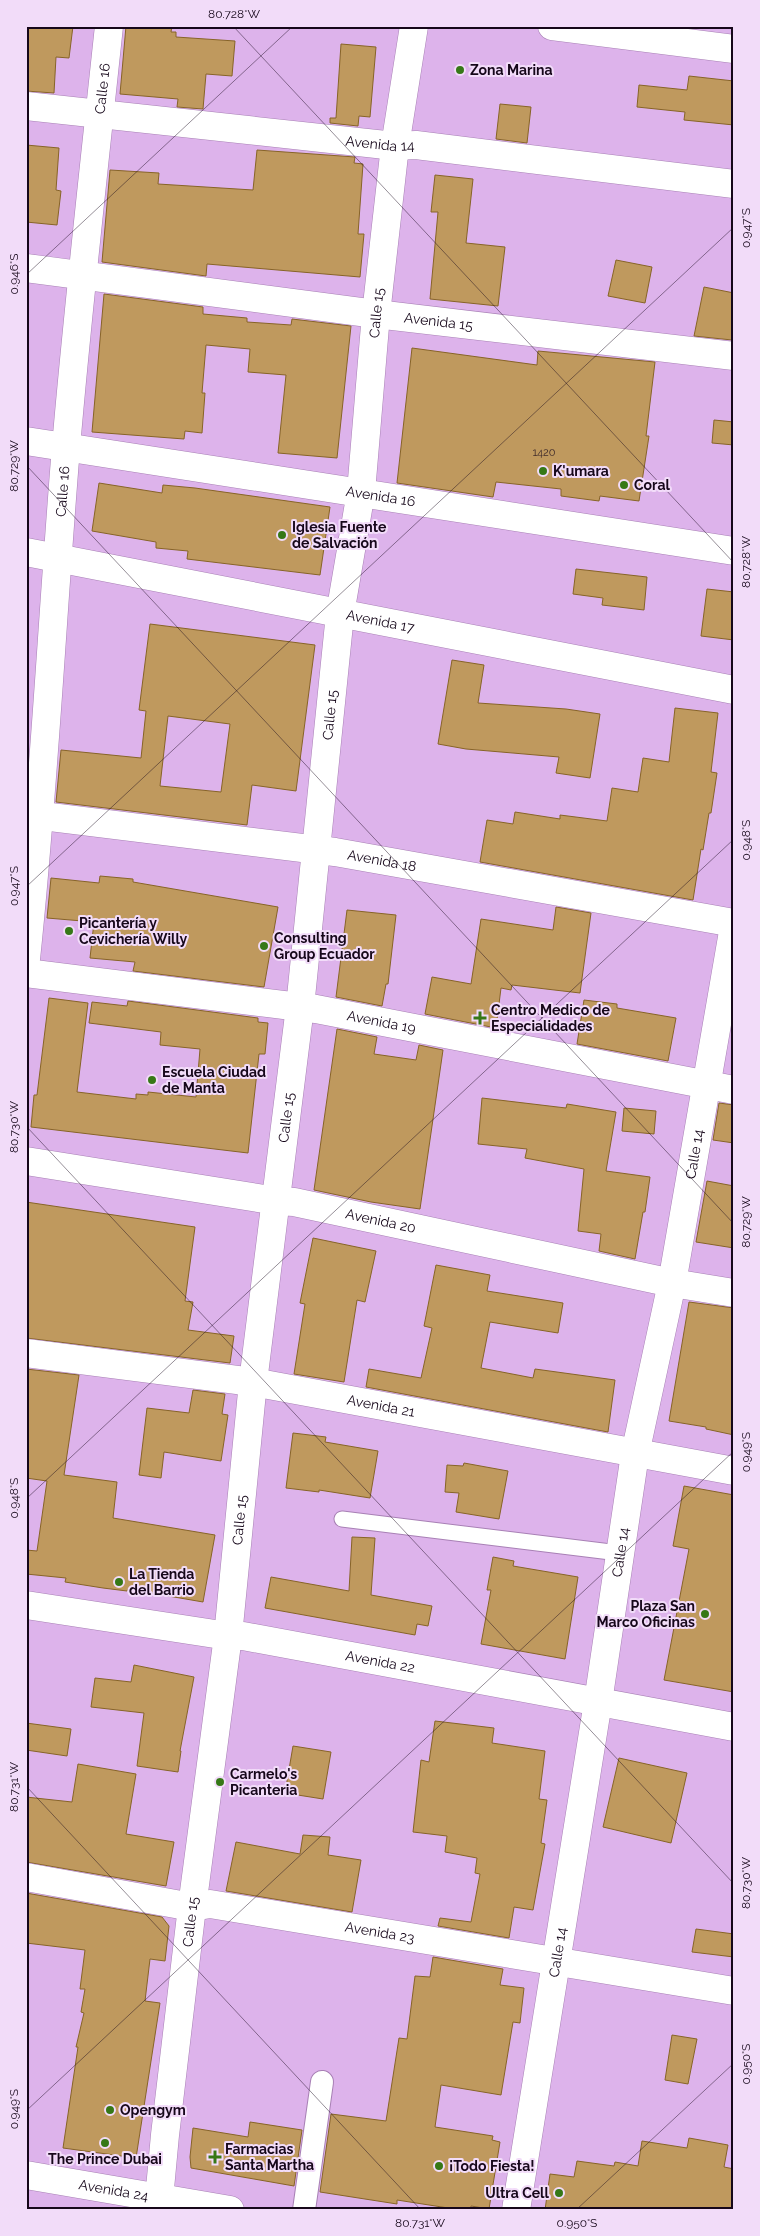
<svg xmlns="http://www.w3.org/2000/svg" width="760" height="2236" font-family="Raleway,sans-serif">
<rect width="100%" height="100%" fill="#ddb3eb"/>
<path fill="#bf995e" stroke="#876427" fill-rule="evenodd" d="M26,26H73L69,58L56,57L54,93L26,91Z
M126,26H172L171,32H176V37L235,41L232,76L206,74L203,109L177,107L178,99L120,94Z
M341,44L376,47L370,117L359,116L358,126L330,123V118H336Z
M689,76L734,81V125L684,120L685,112L637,107L639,85L687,90Z
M500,104L531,107L527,143L496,139Z
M26,145L59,148L56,190L61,191L57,225L26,222Z
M257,150L355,157L354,163L363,164L358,234H364L360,277L207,264L206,276L102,262L110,170L159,173L158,184L253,190Z
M435,175L473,179L466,243L505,247L498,306L430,299L438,212H431Z
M616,260L652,267L645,303L608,296Z
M704,287L734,293L732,340L694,336Z
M104,294L203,307V314L247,318V322L291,325L292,319L351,326L337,458L278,453L286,375L248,372L250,349L206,345L202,393H205L202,433L185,431L184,439L92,432Z
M412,348L537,365L538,351L655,362L646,436H649L639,501L600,496L599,501L561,496V489L496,482L493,497L397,483Z
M714,420L734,422V445L712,443Z
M99,483L162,493L163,485L195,488L330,507L320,575L187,559L188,551L156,548V542L92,531Z
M576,569L647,577L644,610L602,605L603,598L573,594Z
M707,589L734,592V640L701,636Z
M150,624L315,645L296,791L252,785L247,825L56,802L61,750L141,758L146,711L139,710ZM168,716L230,724L221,792L160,786Z
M452,660L484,665L478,703L566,709L600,714L590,778L556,773L559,757L466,749L438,744Z
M675,708L718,713L711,772L717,773L711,813H709L703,850L701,849L693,900L480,862L487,820L513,824L515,812L560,819V815L607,821L612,788L638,792L643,758L669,762Z
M100,876L133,879V882L278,907L264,987L133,971L135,962L90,958L94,922L47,918L51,878L99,883Z
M556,907L591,913L580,993L512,985L511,990L501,988L496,1028L425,1014L432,977L471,984L481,919L553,930Z
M347,910L396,915L388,984H386L382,1006L336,997Z
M49,998L88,1003L77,1092L136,1099V1094L148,1095V1092L196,1097L200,1049L160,1045L161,1032L89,1023L92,1002L127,1006L128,1001L258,1018V1022L268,1023L265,1054H259L248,1153L31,1127L34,1095H37Z
M584,1000L617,1004V1008L676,1018L668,1061L577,1044Z
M337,1029L377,1037L374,1054L416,1060L419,1045L443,1050L420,1209L371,1202L314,1190Z
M482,1098L566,1108L567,1104L616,1112L606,1171L650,1177L645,1212H643L635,1259L599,1251L601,1234L578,1231L584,1169L525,1158L527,1149L478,1144Z
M719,1103L734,1105V1143L713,1140Z
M624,1108L656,1111L654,1134L622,1131Z
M707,1181L734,1186V1248L696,1242Z
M26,1202L195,1227L185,1301L193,1302L188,1330L234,1336L230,1363L26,1338Z
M313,1238L376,1251L365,1302L357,1300L344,1382L294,1374L305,1304L300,1303Z
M436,1265L490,1275L487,1291L563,1303L558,1333L490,1322L481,1368L533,1378L535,1369L615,1380L608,1432L366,1387L369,1369L421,1378L432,1328L424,1326Z
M689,1302L734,1308V1435L706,1429V1427L669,1421Z
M26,1369L79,1375L64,1475L117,1482L113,1518L215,1535L203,1602L128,1589L127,1591L103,1588L65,1582L66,1578L26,1574V1550L37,1551L47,1481L26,1478Z
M193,1390L225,1394L222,1414L228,1415L221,1461L164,1452L161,1478L139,1475L147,1408L189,1413Z
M293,1433L326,1437L325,1442L378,1451L370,1498L319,1490V1492L286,1488Z
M464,1463L508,1471L499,1519L456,1512L459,1493L445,1492L447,1465L463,1466Z
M684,1486L734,1495V1692L664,1680L689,1549L673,1546Z
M352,1537L375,1538L371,1595L432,1606L428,1626L417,1624L415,1635L265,1608L271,1577L349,1591Z
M493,1557L514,1561L513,1566L578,1577L565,1659L481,1644L491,1590H487Z
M134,1665L194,1677L180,1751H181L178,1772L137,1766L144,1713L91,1707L95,1678L131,1682Z
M435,1721L494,1728L492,1743L545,1751L539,1799L547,1800L541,1843L545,1844L533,1910L514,1907L509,1938L438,1926L440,1918L471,1922L480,1874L475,1873L477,1858L445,1852L447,1836L413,1832L421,1760L429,1762Z
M26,1723L71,1729L67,1756L26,1750Z
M293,1746L331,1752L323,1799L285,1793Z
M619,1758L687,1773L671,1843L603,1827Z
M78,1764L136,1774L126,1834L174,1842L166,1886L26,1862V1797L72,1802Z
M303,1835L330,1837L328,1855L361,1860L352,1912L226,1891L236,1842L300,1854Z
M26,1893L162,1917L169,1926L165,1961L150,1959L145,2001L160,2003L136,2158L63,2148L78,2047H76L84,2013L81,2012L85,1989H80L85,1950L26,1943Z
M696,1929L734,1934V1957L692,1952Z
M433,1957L503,1969L500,1985L524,1988L520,2023L513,2022L501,2095L441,2085L435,2127L493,2136L492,2140L500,2142L489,2209L471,2206V2210H461L397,2200V2204L320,2192L331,2114L386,2121L399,2038L407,2039L415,1976L430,1977Z
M672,2035L697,2039L688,2084L665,2080Z
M250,2122L302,2130L294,2186L191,2168L190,2157L193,2128L248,2137Z
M689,2138L728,2145L724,2167L734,2169V2210H545L550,2174L574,2177L577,2161L614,2166L615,2162L638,2166L642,2141L687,2148Z"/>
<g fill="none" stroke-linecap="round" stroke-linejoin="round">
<g stroke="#a880b5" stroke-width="17">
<path id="service" d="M342,1519L619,1553"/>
</g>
<g stroke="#a880b5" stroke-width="24">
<path id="pedestrian" d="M304,2210L322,2082"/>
</g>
<g stroke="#a880b5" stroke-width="29">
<g id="minor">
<path id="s1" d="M26,106L395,146L416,145L734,184"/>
<path id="s2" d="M26,268L376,314L734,356"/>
<path id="s3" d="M26,441L734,551"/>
<path id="s4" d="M26,552L734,690"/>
<path id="s5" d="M26,814L335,852L734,923"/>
<path id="s6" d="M26,959C44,789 52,618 66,447C78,307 94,167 109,26"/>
<path id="s7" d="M26,973L316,1009L734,1090"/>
<path id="s8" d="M26,1161L277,1201L294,1202L672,1283L734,1293"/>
<path id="s9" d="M26,1353L253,1382L734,1471"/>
<path id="s10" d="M26,1605L228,1636H243L734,1727"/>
<path id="s11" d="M26,1877L192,1907L210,1904L734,1991"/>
</g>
</g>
<g stroke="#a880b5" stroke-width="29">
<g id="tertiary">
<path d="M552,26L734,49"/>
<path id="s12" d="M158,2210L165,2135L192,1907L228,1636L253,1382L300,1007L340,614L361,492L376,314L395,146L414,26"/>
<path id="s13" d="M516,2210L598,1702L635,1454L672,1283L734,926"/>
</g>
</g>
<g stroke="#a880b5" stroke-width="29">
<g id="secondary">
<path id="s14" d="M26,2175L230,2210"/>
</g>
</g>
<use href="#service" stroke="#fff" stroke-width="15"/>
<use href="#pedestrian" stroke="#fff" stroke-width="22"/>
<use href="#minor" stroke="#fff" stroke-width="28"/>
<use href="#tertiary" stroke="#fff" stroke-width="28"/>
<use href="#secondary" stroke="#fff" stroke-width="28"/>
</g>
<path fill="none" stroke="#16071a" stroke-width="1" stroke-opacity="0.45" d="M233,26L734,563M26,275L293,26M26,465L734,1224M26,887L734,227M26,1126L734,1884M26,1499L734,839M26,1786L421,2210M26,2111L734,1451M576,2210L734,2063"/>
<g fill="#367817" stroke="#f2dcf9" stroke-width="2">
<circle cx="460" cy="70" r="5"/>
<circle cx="543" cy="471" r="5"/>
<circle cx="624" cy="485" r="5"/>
<circle cx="282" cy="535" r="5"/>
<circle cx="69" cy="931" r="5"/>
<circle cx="264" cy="946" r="5"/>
<path d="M477.5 1010.5h5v5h5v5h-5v5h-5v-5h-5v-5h5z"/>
<circle cx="152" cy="1080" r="5"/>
<circle cx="119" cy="1582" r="5"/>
<circle cx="705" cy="1614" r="5"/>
<circle cx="220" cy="1782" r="5"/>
<circle cx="110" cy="2110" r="5"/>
<circle cx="105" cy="2143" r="5"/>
<path d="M212.5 2149.5h5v5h5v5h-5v5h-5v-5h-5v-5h5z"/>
<circle cx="439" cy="2166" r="5"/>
<circle cx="559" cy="2193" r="5"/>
</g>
<g text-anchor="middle" stroke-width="4" stroke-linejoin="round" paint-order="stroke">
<g font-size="11" fill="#402c2b">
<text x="544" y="456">1420</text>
</g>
<g font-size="14" font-weight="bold" fill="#16071a" stroke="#f2dcf9" text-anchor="start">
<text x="470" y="75">Zona Marina</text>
<text x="553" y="476">K'umara</text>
<text x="634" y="490">Coral</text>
<text x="292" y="532">Iglesia Fuente<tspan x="292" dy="16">de Salvación</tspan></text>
<text x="79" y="928">Picantería y<tspan x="79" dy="16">Cevichería Willy</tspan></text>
<text x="274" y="943">Consulting<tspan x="274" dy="16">Group Ecuador</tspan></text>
<text x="491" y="1015">Centro Medico de<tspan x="491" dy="16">Especialidades</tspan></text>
<text x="162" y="1077">Escuela Ciudad<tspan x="162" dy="16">de Manta</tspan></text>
<text x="129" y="1579">La Tienda<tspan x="129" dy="16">del Barrio</tspan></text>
<text x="695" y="1611" text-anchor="end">Plaza San<tspan x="695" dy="16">Marco Oficinas</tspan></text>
<text x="230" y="1779">Carmelo's<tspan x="230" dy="16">Picanteria</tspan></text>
<text x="120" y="2115">Opengym</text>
<text x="225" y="2154">Farmacias<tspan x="225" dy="16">Santa Martha</tspan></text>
<text x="105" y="2164" text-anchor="middle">The Prince Dubai</text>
<text x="449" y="2171">¡Todo Fiesta!</text>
<text x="549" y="2198" text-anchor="end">Ultra Cell</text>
</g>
<g font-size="14" fill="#16071a" stroke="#f2dcf9">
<text dy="5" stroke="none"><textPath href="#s6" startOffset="874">Calle 16</textPath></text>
<text dy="5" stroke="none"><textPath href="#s1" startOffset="356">Avenida 14</textPath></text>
<text dy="5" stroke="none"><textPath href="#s12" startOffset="1910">Calle 15</textPath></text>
<text dy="5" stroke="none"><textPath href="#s2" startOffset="416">Avenida 15</textPath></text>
<text dy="5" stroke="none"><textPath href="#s6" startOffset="469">Calle 16</textPath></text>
<text dy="5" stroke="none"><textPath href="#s3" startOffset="359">Avenida 16</textPath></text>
<text dy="5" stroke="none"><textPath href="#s4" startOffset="361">Avenida 17</textPath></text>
<text dy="5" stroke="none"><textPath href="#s12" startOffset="1505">Calle 15</textPath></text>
<text dy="5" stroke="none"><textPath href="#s5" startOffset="359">Avenida 18</textPath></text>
<text dy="5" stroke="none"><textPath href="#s7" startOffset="359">Avenida 19</textPath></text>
<text dy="5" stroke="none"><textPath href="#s12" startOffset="1100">Calle 15</textPath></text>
<text dy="5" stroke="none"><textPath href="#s13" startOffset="1071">Calle 14</textPath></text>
<text dy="5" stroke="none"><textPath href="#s8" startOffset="360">Avenida 20</textPath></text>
<text dy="5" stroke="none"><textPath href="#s9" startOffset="359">Avenida 21</textPath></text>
<text dy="5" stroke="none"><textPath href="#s12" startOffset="695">Calle 15</textPath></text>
<text dy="5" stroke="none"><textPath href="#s13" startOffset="666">Calle 14</textPath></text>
<text dy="5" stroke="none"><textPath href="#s10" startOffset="359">Avenida 22</textPath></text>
<text dy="5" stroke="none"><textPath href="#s12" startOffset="290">Calle 15</textPath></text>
<text dy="5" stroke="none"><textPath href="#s11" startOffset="359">Avenida 23</textPath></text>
<text dy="5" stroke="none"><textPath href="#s13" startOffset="261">Calle 14</textPath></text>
<text dy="5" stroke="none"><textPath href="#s14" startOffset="89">Avenida 24</textPath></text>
</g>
</g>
<rect width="760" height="2236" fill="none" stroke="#f2dcf9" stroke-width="55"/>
<rect x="28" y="28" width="704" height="2180" fill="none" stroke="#16071a" stroke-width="2"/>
<g font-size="12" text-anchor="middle" fill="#16071a">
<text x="234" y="18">80.728°W</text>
<text transform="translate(746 228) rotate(-90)" y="4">0.947°S</text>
<text transform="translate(14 274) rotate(-90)" y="4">0.946°S</text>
<text transform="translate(14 466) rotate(-90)" y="4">80.729°W</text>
<text transform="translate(746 562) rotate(-90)" y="4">80.728°W</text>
<text transform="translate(746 840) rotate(-90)" y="4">0.948°S</text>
<text transform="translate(14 886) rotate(-90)" y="4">0.947°S</text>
<text transform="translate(14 1127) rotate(-90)" y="4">80.730°W</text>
<text transform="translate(746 1222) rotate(-90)" y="4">80.729°W</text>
<text transform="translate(746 1452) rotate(-90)" y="4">0.949°S</text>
<text transform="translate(14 1498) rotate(-90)" y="4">0.948°S</text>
<text transform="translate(14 1787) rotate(-90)" y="4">80.731°W</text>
<text transform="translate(746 1883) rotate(-90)" y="4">80.730°W</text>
<text transform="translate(746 2064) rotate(-90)" y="4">0.950°S</text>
<text transform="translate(14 2109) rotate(-90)" y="4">0.949°S</text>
<text x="420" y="2227">80.731°W</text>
<text x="577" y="2227">0.950°S</text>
</g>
</svg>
